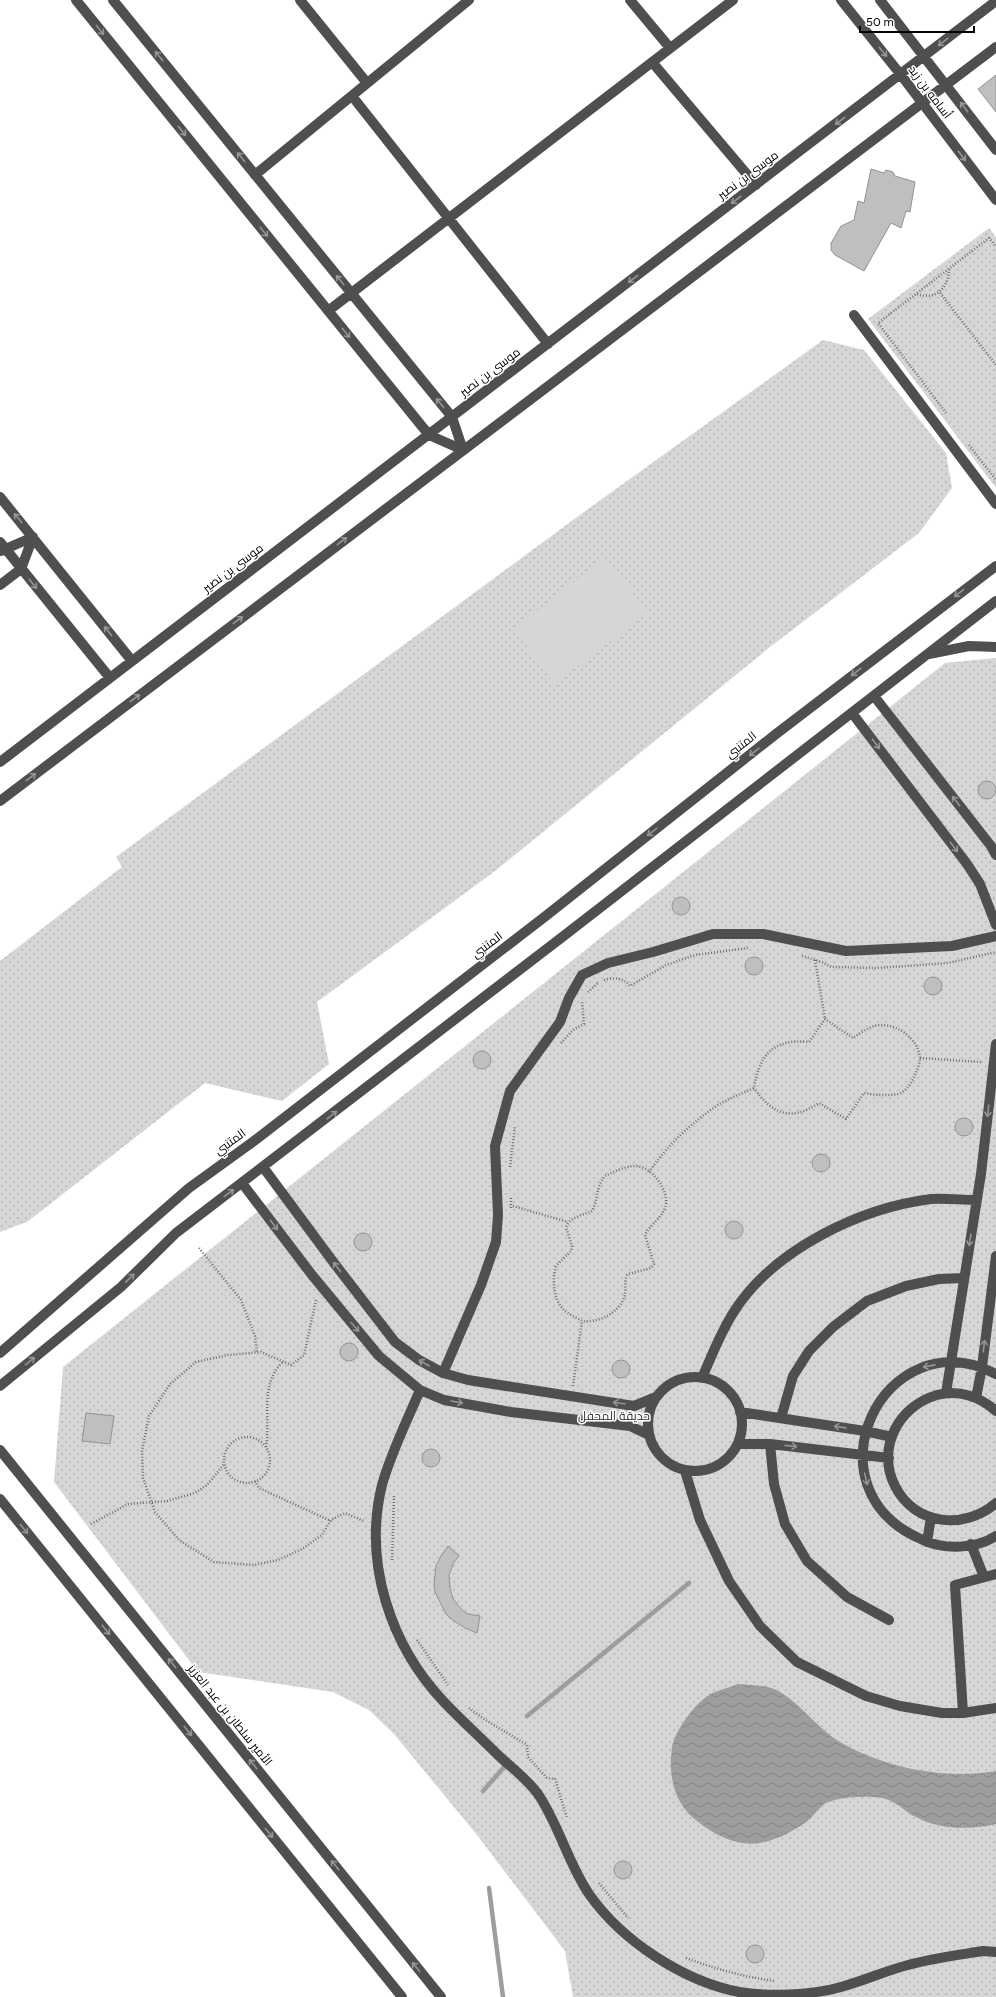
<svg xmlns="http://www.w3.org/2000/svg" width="996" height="1997" font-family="Figtree,Cairo,sans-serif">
<defs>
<pattern id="park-dots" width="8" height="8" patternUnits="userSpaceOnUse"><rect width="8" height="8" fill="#d6d6d6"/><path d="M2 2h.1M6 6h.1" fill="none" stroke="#b6b6b6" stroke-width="1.8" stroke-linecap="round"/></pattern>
<pattern id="water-waves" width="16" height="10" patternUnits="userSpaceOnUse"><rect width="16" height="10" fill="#9d9d9d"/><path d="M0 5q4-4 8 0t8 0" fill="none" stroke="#858585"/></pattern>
</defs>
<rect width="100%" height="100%" fill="#fff"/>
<path fill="url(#park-dots)" d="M989,228L996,237V488L868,319Z
M823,340L864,350L946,453L952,488L919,533L770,647L495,871L317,1002L329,1064L282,1101L205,1083L27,1222L0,1232V961L122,867L116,857L577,517Z
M996,658V1997H573L565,1951L477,1835L394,1734L369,1710L333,1692L198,1672L54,1482L63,1367L945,663Z"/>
<path fill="#d6d6d6" d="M605,557L648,613L554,684L514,629Z"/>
<path fill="url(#water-waves)" d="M738,1684C748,1685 761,1685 771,1688C793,1694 818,1730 840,1742C885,1768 945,1780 996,1771V1824C971,1830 940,1830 916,1817C900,1809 895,1798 874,1797C858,1796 840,1797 826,1803C819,1807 813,1817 806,1822C765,1850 737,1852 697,1821C674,1804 668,1775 672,1748C674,1732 695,1703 709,1695C717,1690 729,1688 738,1684Z"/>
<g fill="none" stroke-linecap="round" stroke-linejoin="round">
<path stroke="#9d9d9d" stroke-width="4.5" d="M527,1716L689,1583
M483,1791L506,1765
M489,1888L503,1997"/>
</g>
<path fill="#bfbfbf" stroke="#939393" d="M996,75V112L978,89Z
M871,169L884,173L886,170L893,172L895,176L915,182L910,212L906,211L901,228L891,223L864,271L835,255L831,250V243L841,226L854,220L858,201L864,203Z
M978 790a9 9 0 1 1 18 0a9 9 0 1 1-18 0Z
M672 906a9 9 0 1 1 18 0a9 9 0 1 1-18 0Z
M745 966a9 9 0 1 1 18 0a9 9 0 1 1-18 0Z
M924 986a9 9 0 1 1 18 0a9 9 0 1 1-18 0Z
M473 1060a9 9 0 1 1 18 0a9 9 0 1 1-18 0Z
M955 1127a9 9 0 1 1 18 0a9 9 0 1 1-18 0Z
M812 1163a9 9 0 1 1 18 0a9 9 0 1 1-18 0Z
M725 1230a9 9 0 1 1 18 0a9 9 0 1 1-18 0Z
M354 1242a9 9 0 1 1 18 0a9 9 0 1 1-18 0Z
M340 1352a9 9 0 1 1 18 0a9 9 0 1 1-18 0Z
M612 1369a9 9 0 1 1 18 0a9 9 0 1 1-18 0Z
M86,1413L114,1416L110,1444L82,1441Z
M422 1458a9 9 0 1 1 18 0a9 9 0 1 1-18 0Z
M448,1546L459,1556L454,1562L449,1575L450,1588L453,1599L462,1610L468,1614L480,1616L477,1633L465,1628L451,1619L446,1614L435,1592L434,1584L436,1566L441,1556Z
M614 1870a9 9 0 1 1 18 0a9 9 0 1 1-18 0Z
M746 1954a9 9 0 1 1 18 0a9 9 0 1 1-18 0Z"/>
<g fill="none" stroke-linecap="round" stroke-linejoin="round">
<path stroke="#717171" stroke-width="2.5" stroke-dasharray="1 2" stroke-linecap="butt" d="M940,293L996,365
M917,294C936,301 949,287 949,269
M946,413L878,323L989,238L996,247
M969,445L996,480
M802,956L822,962L831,967L877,968L948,963L996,952
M815,960L825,1019
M604,980C614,977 624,978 630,986L666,965L695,955L748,948
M588,992L598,983
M561,1043L573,1030L584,1024L582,1001
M920,1058L981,1062
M510,1167L515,1126
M649,1172C666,1147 690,1124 715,1107C727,1099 741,1094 754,1088C759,1055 774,1038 809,1042L825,1019L853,1038C859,1034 867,1028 874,1026C894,1021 917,1037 920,1057C920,1063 917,1071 914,1077C911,1084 905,1092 898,1094C887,1096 875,1095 864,1093L846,1119L819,1103C791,1122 772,1114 754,1088
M511,1198V1210
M513,1206L568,1222
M199,1248L241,1300L255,1336L257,1353
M316,1300L304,1355L291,1365L261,1352L228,1355L196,1362L170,1384L149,1416L142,1451L143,1478L155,1512L179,1540L214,1562L254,1565L278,1560L302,1549L322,1535L331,1520L345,1513L364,1521
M573,1386L582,1321C576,1317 567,1314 563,1309C553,1298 552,1279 556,1266C577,1244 574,1255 566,1227C570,1217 583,1215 592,1211C599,1198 595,1188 605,1176C614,1172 625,1166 635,1166C651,1166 668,1189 666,1204C664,1217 650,1224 645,1235L654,1264L651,1268L628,1274C624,1279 626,1288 625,1295C620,1313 599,1323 582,1321
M224 1460a23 23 0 1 1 46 0a23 23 0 1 1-46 0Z
M266,1447C270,1426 263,1395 273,1376C275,1370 280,1365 284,1361
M255,1481L259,1488L331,1521
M91,1524L128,1504L167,1501L195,1493L207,1485L225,1463
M392,1560L394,1495
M417,1640L448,1685
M469,1708L484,1719L527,1745L528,1757L547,1778L555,1779L567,1818
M599,1883L628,1918
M686,1958C716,1969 744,1977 775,1981"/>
<path stroke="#4f4f4f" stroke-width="10" d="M76,0L429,435L463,450
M113,0L452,417L463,450
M300,0L367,83
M630,0L670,48
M841,0L901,75L996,200
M880,0L996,150
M652,62L756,185
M352,96L548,344
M255,175L469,0
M328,311L733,0
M854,315L996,504
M0,497L132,661
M0,542L110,678
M1,551L33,537
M0,585L21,569L33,537
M929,654L969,646L996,647
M874,696L991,846L996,855
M852,713L967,864L980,884L996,925
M0,762L996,1
M0,801L996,47
M263,1167L334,1263L395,1342L419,1360L443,1373L468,1380L634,1406L656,1397
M242,1183L312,1275L379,1356L420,1390L444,1400L511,1412L630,1426L649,1435
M0,1353L189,1188L254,1141L547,915L776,734L996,566
M443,1373L481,1285L496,1242L498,1215L495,1146L510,1091L560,1022L569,998L582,975L608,963L653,952L713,934H763L846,951L952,946L996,936
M996,1374C884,1316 801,1489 923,1540C945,1550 976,1549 996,1536
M648 1424a47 47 0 1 1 94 0a47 47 0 1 1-94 0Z
M702,1378C712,1355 721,1331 735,1310C775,1249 860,1208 931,1199C945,1198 962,1200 976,1200
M0,1386L121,1287L176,1233L561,938L996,601
M420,1390C407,1421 391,1453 382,1485C363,1562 390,1645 444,1702C461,1720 480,1737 498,1755C512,1768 527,1779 538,1794C559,1825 568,1863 589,1894C622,1941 683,1981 739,1992C767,1997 814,1995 841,1987C863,1981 885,1971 908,1965C933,1958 958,1955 983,1951L996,1952
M946,1393L981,1174L996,1044
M976,1398L982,1367L996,1256
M996,1411C980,1397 959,1389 937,1395C898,1406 876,1449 895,1486C915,1526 965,1530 996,1503
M740,1412L865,1431L892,1437
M781,1418L793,1376L809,1351L833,1327L867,1301L906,1286L939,1279L964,1278
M738,1444H770L889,1458
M770,1444L774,1484L785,1524L807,1561L847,1597L889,1620
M0,1450L441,1997
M685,1471L700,1520L729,1581L760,1626L797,1662L866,1696L900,1706L942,1713H963L996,1708
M0,1499L402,1997
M927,1542L931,1517
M971,1544L984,1577
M963,1713L955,1585L996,1574"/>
</g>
<defs><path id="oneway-shaft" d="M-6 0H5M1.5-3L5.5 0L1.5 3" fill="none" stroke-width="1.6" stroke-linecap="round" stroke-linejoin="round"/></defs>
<g stroke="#959595">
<use href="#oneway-shaft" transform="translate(100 30) rotate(51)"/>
<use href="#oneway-shaft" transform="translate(943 42) rotate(142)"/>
<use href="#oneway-shaft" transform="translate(883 52) rotate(51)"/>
<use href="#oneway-shaft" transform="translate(159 56) rotate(-129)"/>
<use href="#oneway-shaft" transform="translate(964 107) rotate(-127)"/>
<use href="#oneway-shaft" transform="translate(840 121) rotate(143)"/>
<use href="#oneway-shaft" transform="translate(182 131) rotate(51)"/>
<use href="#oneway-shaft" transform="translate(962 156) rotate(53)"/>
<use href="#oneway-shaft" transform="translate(241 157) rotate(-129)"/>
<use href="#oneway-shaft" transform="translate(736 200) rotate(143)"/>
<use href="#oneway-shaft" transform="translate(264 232) rotate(51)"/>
<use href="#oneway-shaft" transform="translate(633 279) rotate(143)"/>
<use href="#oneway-shaft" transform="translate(340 280) rotate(-129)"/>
<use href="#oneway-shaft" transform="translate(346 333) rotate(51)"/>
<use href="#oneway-shaft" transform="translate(440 403) rotate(-129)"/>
<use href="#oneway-shaft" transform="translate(18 518) rotate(-130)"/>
<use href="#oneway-shaft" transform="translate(342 541) rotate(-37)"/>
<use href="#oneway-shaft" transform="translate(33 584) rotate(51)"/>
<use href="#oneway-shaft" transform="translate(959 593) rotate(142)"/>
<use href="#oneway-shaft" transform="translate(238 620) rotate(-37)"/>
<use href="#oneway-shaft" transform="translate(108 631) rotate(-128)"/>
<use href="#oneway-shaft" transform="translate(856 672) rotate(142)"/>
<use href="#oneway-shaft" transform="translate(135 698) rotate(-37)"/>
<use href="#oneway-shaft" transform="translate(876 744) rotate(53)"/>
<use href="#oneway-shaft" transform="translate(754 752) rotate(142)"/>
<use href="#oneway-shaft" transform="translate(31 777) rotate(-37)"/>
<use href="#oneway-shaft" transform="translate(956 801) rotate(-128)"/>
<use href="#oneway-shaft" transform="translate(652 832) rotate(142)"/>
<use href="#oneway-shaft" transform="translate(954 847) rotate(53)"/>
<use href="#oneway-shaft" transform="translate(988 1111) rotate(97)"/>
<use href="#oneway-shaft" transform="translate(332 1115) rotate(-38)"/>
<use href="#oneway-shaft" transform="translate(229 1193) rotate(-37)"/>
<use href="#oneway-shaft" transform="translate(274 1225) rotate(53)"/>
<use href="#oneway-shaft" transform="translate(970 1240) rotate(99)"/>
<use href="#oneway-shaft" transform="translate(337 1267) rotate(-127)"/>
<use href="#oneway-shaft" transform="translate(130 1278) rotate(-44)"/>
<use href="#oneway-shaft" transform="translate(355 1327) rotate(50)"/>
<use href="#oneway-shaft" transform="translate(984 1346) rotate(-83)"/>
<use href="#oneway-shaft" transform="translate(30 1361) rotate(-39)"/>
<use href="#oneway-shaft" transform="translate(424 1363) rotate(-150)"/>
<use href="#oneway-shaft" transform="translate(929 1366) rotate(169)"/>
<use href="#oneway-shaft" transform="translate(457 1402) rotate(10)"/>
<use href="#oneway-shaft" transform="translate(619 1403) rotate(-171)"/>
<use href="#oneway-shaft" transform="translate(840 1427) rotate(-172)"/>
<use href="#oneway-shaft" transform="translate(791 1446) rotate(6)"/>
<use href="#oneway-shaft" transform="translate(866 1479) rotate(77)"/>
<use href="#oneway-shaft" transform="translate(24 1529) rotate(51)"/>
<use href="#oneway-shaft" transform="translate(106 1630) rotate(51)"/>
<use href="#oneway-shaft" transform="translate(172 1663) rotate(-129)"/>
<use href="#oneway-shaft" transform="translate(188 1731) rotate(51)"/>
<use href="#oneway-shaft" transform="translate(253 1764) rotate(-129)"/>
<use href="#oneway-shaft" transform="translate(269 1833) rotate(51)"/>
<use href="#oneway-shaft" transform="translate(335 1865) rotate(-129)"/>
<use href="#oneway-shaft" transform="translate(416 1967) rotate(-129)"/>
</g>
<g text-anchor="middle" stroke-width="3" stroke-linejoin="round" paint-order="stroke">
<g font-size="12" fill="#000" stroke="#fff">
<text transform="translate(930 92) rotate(53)" y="4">أسامه بن زيد</text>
<text transform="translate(748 175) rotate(-37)" y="4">موسى بن نصير</text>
<text transform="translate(490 372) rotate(-37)" y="4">موسى بن نصير</text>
<text transform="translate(233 568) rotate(-37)" y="4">موسى بن نصير</text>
<text transform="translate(741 745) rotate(-38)" y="4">المتنبي</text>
<text transform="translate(487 945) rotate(-37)" y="4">المتنبي</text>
<text transform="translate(230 1142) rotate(-36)" y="4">المتنبي</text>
<text transform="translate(230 1715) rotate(51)" y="4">الأمير سلطان بن عبد العزيز</text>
</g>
<g font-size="12" fill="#2d2d2d" stroke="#fff">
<text x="614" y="1420">حديقة المحفل</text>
</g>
</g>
<path d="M860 26v6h114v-6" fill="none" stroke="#000000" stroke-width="2"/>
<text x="866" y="26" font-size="12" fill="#000000" stroke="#ffffff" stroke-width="3" paint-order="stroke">50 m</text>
</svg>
